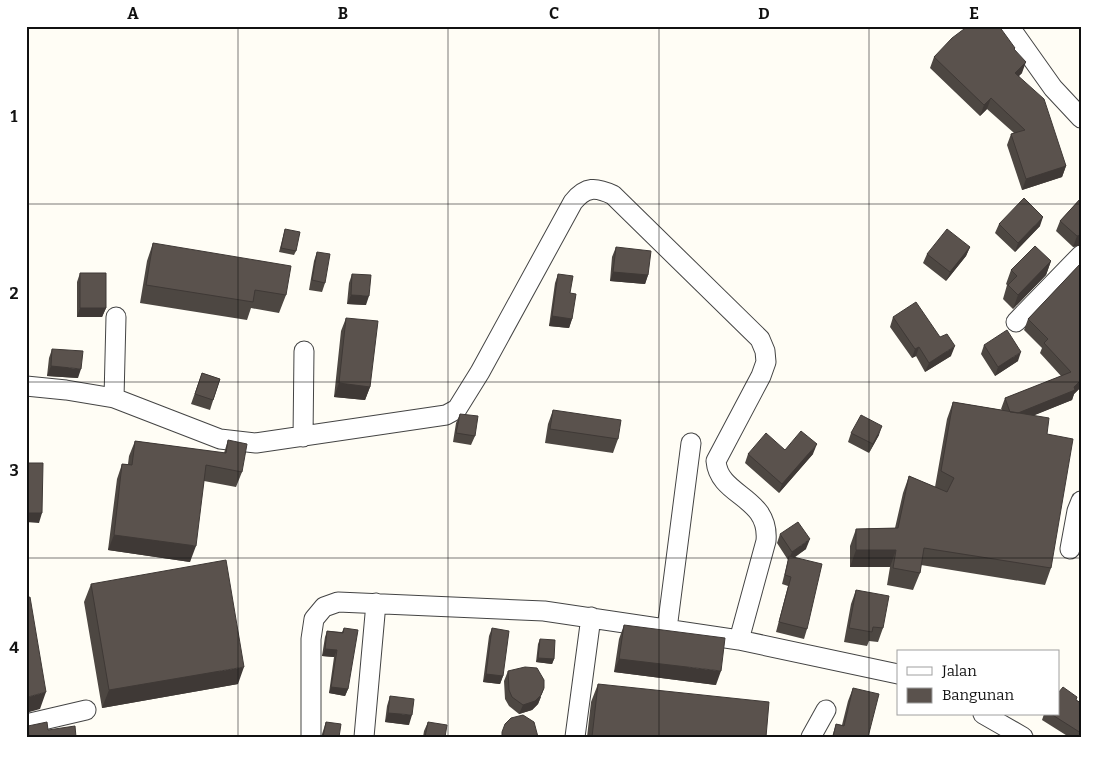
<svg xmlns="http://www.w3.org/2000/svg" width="1107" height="763" font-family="Bitter,serif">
<rect width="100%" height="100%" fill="#fffdf5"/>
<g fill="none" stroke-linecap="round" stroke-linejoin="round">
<g stroke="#444" stroke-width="21">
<path id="minor" d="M1009,26L1053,88L1081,118
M1016,322L1081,255
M26,386L66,390L114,398L220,439L256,443L446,415L457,409L480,372L573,202C586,186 596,187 613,195L760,339L765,351L766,362L761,376L716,461C719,497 770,496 766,541L739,640
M114,398L116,317
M303,437L304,351
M1070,549L1077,511L1081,501
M667,629L691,443
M983,714L1023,737
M26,724L86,710
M311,737V639L314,619L324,607L338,602L544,611L739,640L898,674
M364,737L376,603
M575,737L591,617
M811,737L826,710"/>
</g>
<use href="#minor" stroke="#fff" stroke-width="19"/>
</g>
<path fill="#4d4742" d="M1015,48L1014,50L1022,73L1019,76L1066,166L1062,177L1022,190L1007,145L1011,134L1014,133L987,109L980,116L930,68L934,57Z
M1081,198V245L1073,247L1056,231L1060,221Z
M999,224L1040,226L1015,252L995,233Z
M285,229L296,251L294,255L279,252Z
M153,243L286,295L279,313L251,308L247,320L140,303L147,261Z
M616,247L648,275L645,284L610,281L612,257Z
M970,247L966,256L946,281L923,263L927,254Z
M317,252L325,283L322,292L309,290L314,261Z
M1051,261L1046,275L1013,309L1003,299L1007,285L1006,284L1011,270Z
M1081,263V387L1074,394L1072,400L1034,415L1047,434L1051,568L1045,585L921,565L920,573L913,590L887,585L890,567H850V546L856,529L895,528L903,493L909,476L935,487L947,419L953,402L1002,410L1001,409L1005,398L1061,376L1040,353L1042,348L1024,330L1028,319Z
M80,273L106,308L102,317H77V282Z
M352,274L366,305L347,304L349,283Z
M558,274L572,319L569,328L549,326L555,283Z
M893,317L951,356L925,372L916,356L912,358L890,327Z
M346,318L370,387L365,400L334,397L341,331Z
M984,345L1018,361L995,376L981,354Z
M52,349L78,378L47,376L49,358Z
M202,373L220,379L210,410L191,404Z
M553,410L618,439L613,453L545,443L548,424Z
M460,414L475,436L471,445L453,442L456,423Z
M851,433L879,435L869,453L848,442Z
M228,440L242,472L236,487L204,481L190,562L108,550L117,479L122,464H128L129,456L135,441L224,453Z
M785,450L813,454L779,493L745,463L748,454Z
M780,534L806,549L794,558L807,629L804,639L776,632L788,586L782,584L788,560L777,543Z
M91,584L238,684L102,708L84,602Z
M856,590L883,628L878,642L869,641L867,646L844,642L851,604Z
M624,625L716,685L614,672L619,639Z
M344,628L348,689L345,696L329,693L334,657L322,656L325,637L327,631L342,632Z
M492,628L503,676L500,684L483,682L489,636Z
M540,639L554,659L552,664L536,662L538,644Z
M508,671L541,697L538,704L532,710L519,714L509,706L505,699L504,681Z
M598,684L766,737H587L591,702Z
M853,688L868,737H832L836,724L842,725L848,701Z
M390,696L409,725L385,722L387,706Z
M1076,700L1081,703V737H1069L1042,720L1044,714H1058Z
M326,722L339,737H321Z
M428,722L445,737H423L424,731Z
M28,726L48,730L76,737H26V730Z"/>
<path fill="#3f3936" d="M1026,62L1022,73L1011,83L1015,73Z
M991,98L987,109L980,116L984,105Z
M1066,166L1062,177L1022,190L1026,179Z
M1043,217L1040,226L1015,252L1018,243Z
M1081,235V245L1073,247L1077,236Z
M970,247L966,256L946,281L950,272Z
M1051,261L1046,275L1013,309L1018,295Z
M613,272L648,275L645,284L610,281Z
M351,295L369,296L366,305L347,304Z
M80,308H106L102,317H77Z
M552,316L572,319L569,328L549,326Z
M955,346L951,356L925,372L929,363Z
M919,347L916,356L912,358L915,349Z
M1021,352L1018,361L995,376L998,367Z
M51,366L81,369L78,378L47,376Z
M1081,380V387L1074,394L1072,400L1008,426L1012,415L1074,387Z
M339,383L370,387L365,400L334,397Z
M882,426L879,435L869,453L873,444Z
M817,444L813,454L779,493L782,484Z
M26,513H42L39,523L26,522Z
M114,535L196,546L190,562L108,550Z
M810,539L806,549L788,561L792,552Z
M856,550H896L890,567H850Z
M325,649L337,650L334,657L322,656Z
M538,658L554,659L552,664L536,662Z
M619,659L721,671L716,685L614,672Z
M244,667L238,684L102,708L109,690Z
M486,674L503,676L500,684L483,682Z
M331,687L348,689L345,696L329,693Z
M544,688L538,704L532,710L519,714L523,705Z
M46,692L40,709L26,713V702L28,697Z
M388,713L412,715L409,725L385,722Z"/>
<path fill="#5a524d" stroke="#3f3936" d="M968,26H999L1015,48L1014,49L1026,62L1015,73L1044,99L1066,166L1026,179L1011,134L1025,130L991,98L984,105L934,57L952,38Z
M1024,198L1043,217L1018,243L999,224Z
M1081,198V235L1077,236L1060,221Z
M285,229L300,232L296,251L281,248Z
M947,229L970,247L950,272L927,254Z
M153,243L291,266L286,295L255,290L253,302L146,285Z
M1035,246L1051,261L1018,295L1008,285L1017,276L1011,270Z
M616,247L651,251L648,275L613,272Z
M317,252L330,254L325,283L312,280Z
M1081,263V354L1080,355L1081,357V380L1074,387L1075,390L1018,413L1010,412L1005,398L1071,372L1044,343L1048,339L1028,319Z
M80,273H106V308H80Z
M352,274L371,275L369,296L351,295Z
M558,274L573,276L570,293L576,294L572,319L552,316Z
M916,302L940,337L947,334L955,346L929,363L919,347L915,349L893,317Z
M346,318L378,321L370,387L339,383Z
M1007,330L1021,352L998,367L984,345Z
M52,349L83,351L81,369L51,366Z
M202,373L220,379L213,400L195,394Z
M953,402L1049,418L1047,434L1073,439L1051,568L924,548L920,573L893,568L896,550H856V529L898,528L909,476L947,492L954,478L941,471Z
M553,410L621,420L618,439L550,429Z
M460,414L478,416L475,436L456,433Z
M861,415L882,426L873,444L851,433Z
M801,431L817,444L782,484L748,454L766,433L785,450Z
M228,440L247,444L242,472L206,465L196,546L114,535L122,464L132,465L135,441L226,453Z
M26,463H43L42,513H26Z
M798,522L810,539L792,552L780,534Z
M789,556L822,564L807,629L779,622L791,577L785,575Z
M226,560L244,667L109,690L91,584Z
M856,590L889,596L883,628L873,627L872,632L849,628Z
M30,597L46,692L28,697L27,692L26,693V598Z
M624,625L725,638L721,671L619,659Z
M344,628L358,630L348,689L331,687L337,650L325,649L327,631L343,633Z
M492,628L509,631L503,676L486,674Z
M540,639L555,640L554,659L538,658Z
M525,667L537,668L544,680V688L541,695L535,701L523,705L512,697L509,690L508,671Z
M598,684L769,702L766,737H592Z
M1063,687L1077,697L1076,700L1081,703V733L1051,714H1058V693Z
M853,688L879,694L868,737H833L836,724L844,726Z
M390,696L414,699L412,715L388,713Z
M523,715L534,722L538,737H502V732L505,724L511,718Z
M47,722L48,730L75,726L76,737H29L28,726Z
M326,722L341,724L339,737H323Z
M428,722L447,725L445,737H425Z"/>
<path fill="none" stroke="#111" stroke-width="1" stroke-opacity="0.55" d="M238,26V737M448,26V737M659,26V737M869,26V737M26,204H1081M26,382H1081M26,558H1081"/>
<rect width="1107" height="763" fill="none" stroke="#ffffff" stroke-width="55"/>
<rect x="897" y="650" width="162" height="65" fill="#ffffff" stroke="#a0a0a0"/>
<rect x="907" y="667" width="25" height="8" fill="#ffffff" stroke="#a0a0a0"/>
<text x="942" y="676" font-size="15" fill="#111111">Jalan</text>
<rect x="907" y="688" width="25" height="15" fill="#5a524d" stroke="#a0a0a0"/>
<text x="942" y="700" font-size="15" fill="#111111">Bangunan</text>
<rect x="28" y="28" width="1052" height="708" fill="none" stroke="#111" stroke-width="2"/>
<g font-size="16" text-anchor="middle" font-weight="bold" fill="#111">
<text x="133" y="19">A</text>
<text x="343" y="19">B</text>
<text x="554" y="19">C</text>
<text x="764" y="19">D</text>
<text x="974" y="19">E</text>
<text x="14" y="122">1</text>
<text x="14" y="299">2</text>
<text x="14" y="476">3</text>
<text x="14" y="653">4</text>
</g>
</svg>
